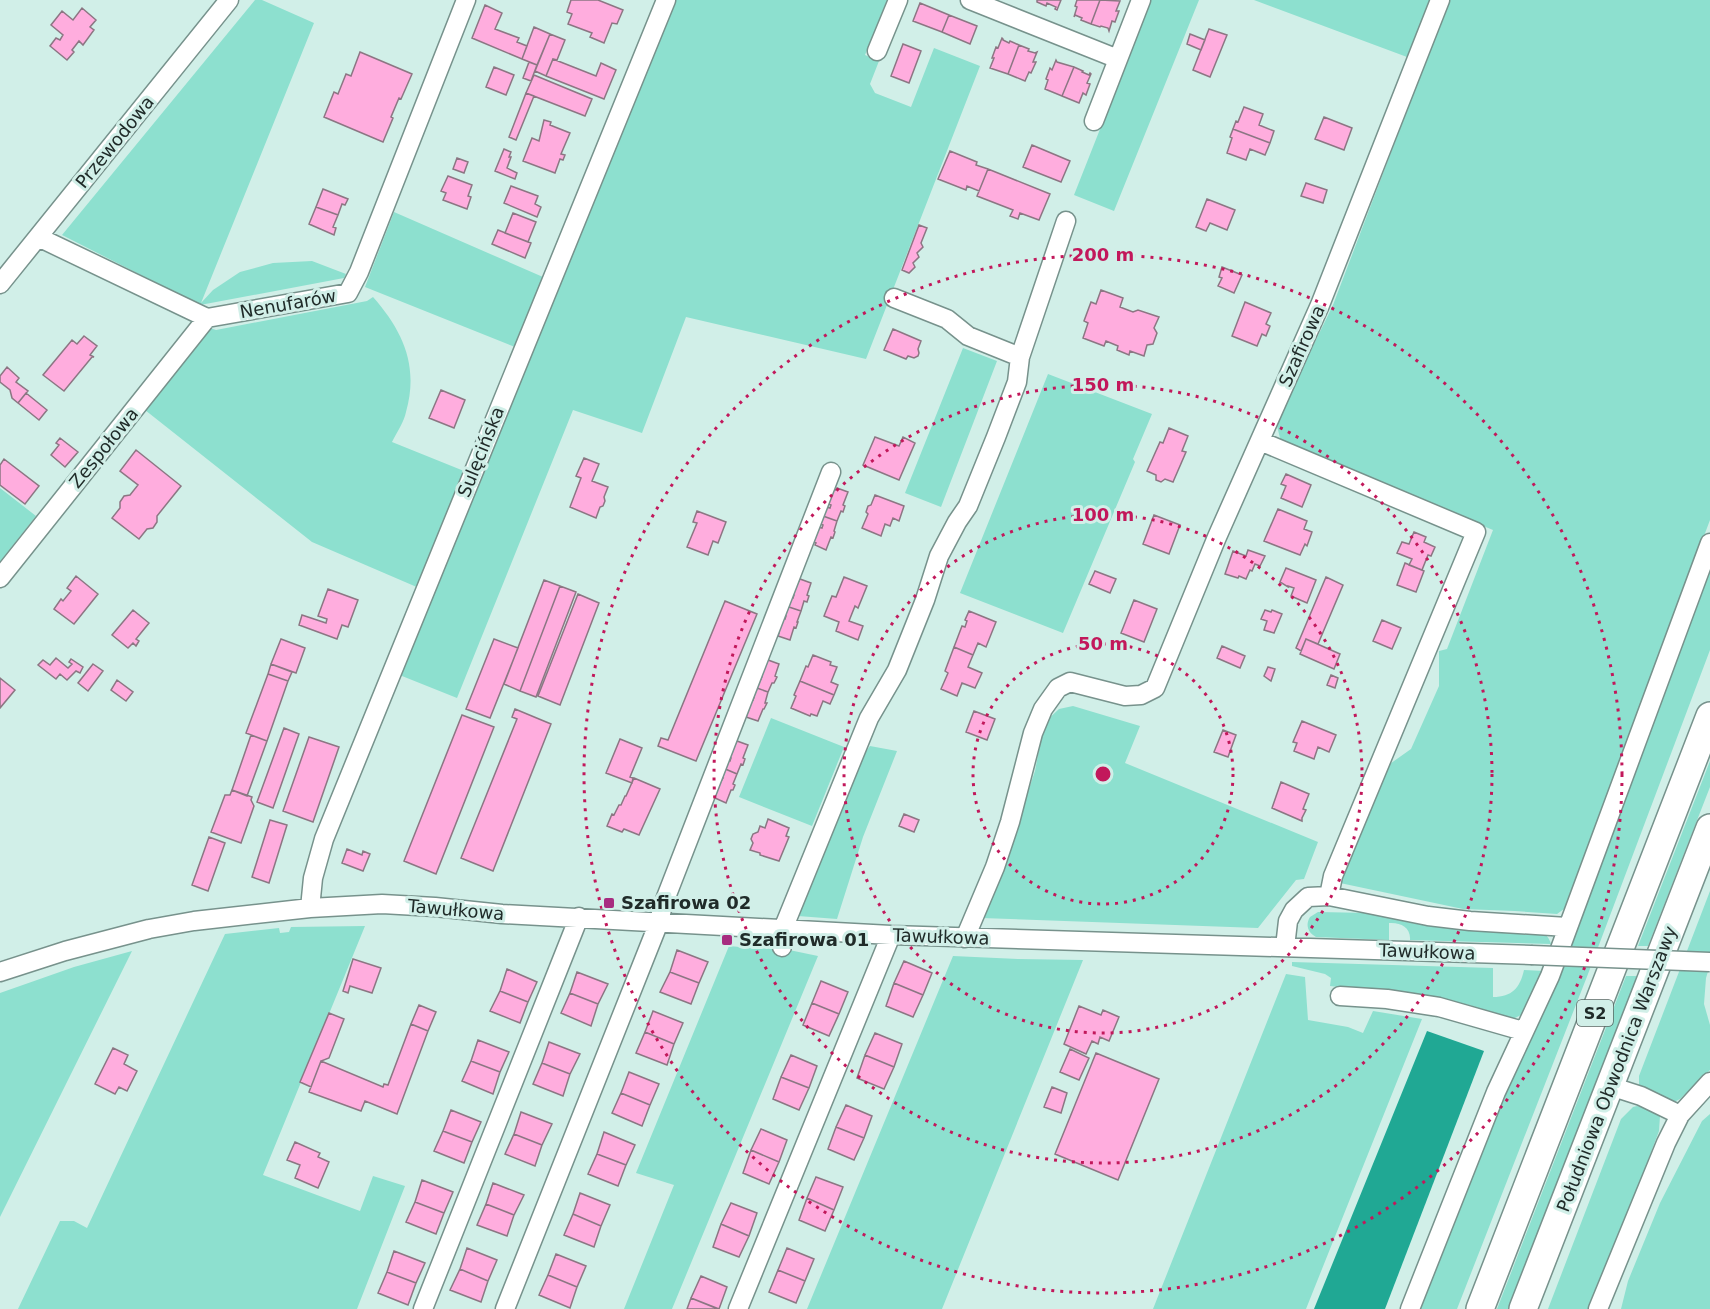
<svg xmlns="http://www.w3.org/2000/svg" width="1710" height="1309" font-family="'DejaVu Sans',sans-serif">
<rect width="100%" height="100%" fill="#d1efe8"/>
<path fill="#8de0cf" d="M255,0H262L314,23L201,303L213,290L240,272L273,263L312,261L346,274L344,278L200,305L62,235Z
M673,0H887L865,55L879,61L870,84L875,93L911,107L934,48L980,66L866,359L686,317L642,433L573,410L457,698L397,674Z
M1151,0H1199L1114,211L1074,195Z
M1254,0H1431L1407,57Z
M1449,0H1710V520L1564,909L1557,914L1515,911L1463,909L1340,883L1387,766L1411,749L1439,686V651L1447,649L1493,530L1284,444L1280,438L1276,422L1333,305Z
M394,212L543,277L515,347L365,287Z
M373,297C403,331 419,366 406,412C404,422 397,432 392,442L464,471L419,588L312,542L145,410L210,328L216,330L367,301Z
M963,348L997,361L941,507L905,493Z
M1048,374L1152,414L1133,459L1135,462L1063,633L960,593Z
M0,488L36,516L0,562Z
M1710,567V650L1588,974L1457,1309H1418Z
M1073,706L1140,726L1125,763L1318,842L1304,879L1296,880L1258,928L981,918L1012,839L1035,771L1044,723L1059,709Z
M771,718L844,747L812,826L739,797Z
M870,746L897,751L863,837L837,919L798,916L861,758Z
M1710,761V787L1648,946H1638Z
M1710,891V965L1706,978L1704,1004L1710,1025V1070L1680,1099L1676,1101L1670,1102L1643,1092L1639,1085V1076Z
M1318,912L1369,913L1411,923L1449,928L1540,933C1547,934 1549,938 1551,944L1410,940C1411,927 1400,922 1389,923V940L1316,937C1308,933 1305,925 1310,917Z
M365,926L263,1175L360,1211L373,1176L405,1186L357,1309H18L60,1221H74L87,1228L225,934L279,928L280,933L289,932L291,927Z
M741,944L770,946L818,956L672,1309H624L674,1185L636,1173L729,946L740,947Z
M132,951L0,1217V993L74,967Z
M953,956L1018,959L1083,960L942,1309H807Z
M1292,962L1493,968V997C1512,997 1520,988 1524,970L1545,971L1525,1013L1513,1019L1469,1005L1445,1000L1330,986L1331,978L1325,974L1292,966Z
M1286,974L1305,977L1308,1020L1348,1027L1363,1033L1373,1011L1422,1019L1306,1309H1153Z
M1626,976H1637L1508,1309H1497Z
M1637,1106L1650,1109L1660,1116L1659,1131L1592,1309H1548L1621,1119L1633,1107Z
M1710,1114V1309H1621L1628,1281L1660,1203L1702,1121Z"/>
<path fill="#20a894" d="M1427,1031L1484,1051L1385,1309H1314Z"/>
<path fill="#ffadde" stroke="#8c7683" stroke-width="1.5" d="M571,0H598L623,10L617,24L612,23L604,43L590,37L592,33L568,24L572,14L567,12Z
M1037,0H1061L1057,10L1055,9L1056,7L1047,3L1046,6L1037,2Z
M1077,0H1100L1091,24L1081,20L1082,18L1075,15L1074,17L1077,7L1075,6Z
M1100,0L1120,1L1116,11H1119L1115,22L1112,21L1109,31L1108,28L1101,26L1100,27L1091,24Z
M920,3L949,15L942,32L913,21Z
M485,5L502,13L495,29L519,38L517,42L527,46L522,59L472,38Z
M82,8L96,20L90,27L94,30L83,45L79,41L72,50L74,52L67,60L50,46L56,38L60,40L63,35L51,25L62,11L73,20Z
M949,15L977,26L970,44L942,32Z
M534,27L550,34L537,65L522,59Z
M1209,29L1227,35L1210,77L1193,70Z
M550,34L565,40L557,60L553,59L546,76L535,71Z
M1190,34L1205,40L1201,50L1187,44Z
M1002,38L1003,39V40L1009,43L1010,41L1019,45L1008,74L990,68L994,58H992L996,47L998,48Z
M903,44L921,51L909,83L891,76Z
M1019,45L1029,49L1028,51L1035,53L1037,52L1033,62H1036L1031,73L1029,72L1025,81L1008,74Z
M360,52L412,74L401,99L399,98L391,117L393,118L383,142L324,117L334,92L338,94L346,74L351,76Z
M553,59L596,76L601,63L616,70L604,99L546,76Z
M1056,60L1057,62L1074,67L1062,96L1045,89L1048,80L1046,79L1050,68L1052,70Z
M529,62L537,65L531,81L523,78Z
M494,67L514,75L506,95L486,87Z
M1074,67L1083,71L1082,72L1089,75L1090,73L1091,74L1087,83L1090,84L1086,95L1083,93L1079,103L1062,96Z
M534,75L592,99L585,116L526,93Z
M526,93L534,96L516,140L509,137Z
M1244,107L1263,114L1259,125L1274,131L1270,143L1233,129L1236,121L1238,122Z
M1324,117L1352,128L1344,150L1315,139Z
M544,120L551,122L550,125L570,133L561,154L565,155L563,160L560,159L555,173L523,161L532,138L539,141Z
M1233,129L1270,143L1265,155L1250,149L1246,160L1227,153L1232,138L1230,137Z
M1032,145L1070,161L1061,182L1023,167Z
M504,149L511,152L509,157H511L507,168L517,173L515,179L495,171Z
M950,151L977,162L976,165L988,169L979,191L967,186L966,190L938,179Z
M457,158L468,162L464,173L453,169Z
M988,169L1050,194L1039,220L1020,213L1018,219L1010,216L1013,210L977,196Z
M448,176L472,185L468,196L471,197L467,209L443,200L446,193L441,191Z
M1306,183L1327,190L1323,203L1301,196Z
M511,186L538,196L535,204L541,207L537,217L504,203Z
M323,189L348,199L345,205L342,204L338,215L316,207Z
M1207,199L1235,210L1227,230L1210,223L1206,231L1196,227Z
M316,207L338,215L333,227L336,228L334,235L309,224Z
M513,213L536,222L528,242L505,233Z
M919,225L927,228L921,243L923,247L917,253L919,257L913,263L915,267L909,273L902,270Z
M498,230L531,243L525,258L492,244Z
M1222,267L1242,275L1234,293L1218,286L1222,278L1219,277Z
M1101,290L1123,298L1120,307L1133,312L1138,310L1159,317L1154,328L1157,333L1153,344L1147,345L1144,356L1130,351L1129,355L1117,350L1118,346L1106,341L1104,346L1083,338L1088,323L1084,321L1091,302L1096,304Z
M1245,302L1271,313L1266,324L1270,326L1266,336L1262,334L1257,346L1232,336Z
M893,329L921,341L918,349L919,353L918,356L914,358L908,356L906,359L884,350Z
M84,336L97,346L90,355L94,357H92L64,391L43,375L72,340L77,344Z
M7,367L19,378L16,382L28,391L18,403L12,398L10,390L0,382V376Z
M441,390L465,400L454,428L429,418Z
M26,393L47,410L39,420L18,403Z
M1169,428L1188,436L1182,451L1186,452L1173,482L1165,479L1161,482L1156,480V475L1147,471L1160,442L1163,443Z
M875,437L899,446L903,437L915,443L899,480L863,465Z
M60,438L78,452L65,467L51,455L59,445L56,443Z
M136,450L181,486L157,516V522L153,528L147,529L139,539L112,518L120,508V502L124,496L130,495L138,485L120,471Z
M584,458L599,464L592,481L608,487L604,497L605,501L603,506L600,507L596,518L570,507L581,478L576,476Z
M4,459L39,486L25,504L0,485V465Z
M1286,474L1311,485L1302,507L1281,498L1286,486L1281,484Z
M837,488L848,492L843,505L845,506L843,512L841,511L837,521L823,516L826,507L830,508L831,505L828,504L833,489L836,490Z
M875,495L904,506L899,521L893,518L890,526L885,524L881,536L862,528L868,514L866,512L868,506L871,505Z
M1278,509L1307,521L1304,529L1312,532L1307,546L1305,544L1300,555L1264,541Z
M697,511L726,522L718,543L713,541L708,555L687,547L697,523L693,522Z
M1154,515L1180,525L1169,554L1143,544Z
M823,516L837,521L834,531L835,532L833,538L831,537L826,550L815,545L816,543L813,542L818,527L822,528L823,525L820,524Z
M1414,532L1426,537L1424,542L1435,547L1431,556L1428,555L1422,570L1409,565L1412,559L1397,553L1402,542L1409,544Z
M1248,550L1265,556L1260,566L1255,564L1252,571L1250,570L1246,579L1239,576L1238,578L1225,574L1233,551L1246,556Z
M1405,563L1424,571L1416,592L1397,585Z
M1286,568L1316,580L1307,603L1291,596L1294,588L1288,586V587L1280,582Z
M1095,571L1116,579L1110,593L1089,584Z
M76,576L98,594L74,624L54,609L61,599L63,601L71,591L67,588Z
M844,577L867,586L858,608L855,606L849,621L863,626L858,640L836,631L839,622L824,616L832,596L836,597Z
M1326,577L1343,585L1318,644L1306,639L1301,651L1296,648Z
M796,579L799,581L800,579L811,583L807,595L809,596L807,602L804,601L801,611L786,606L790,597L793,598L794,595L791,594Z
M544,580L560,586L520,691L504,684Z
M560,586L576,592L536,697L520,691Z
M328,589L358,600L348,627L342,625L337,639L299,625L302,615L326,623L327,619L318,616Z
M578,594L599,603L560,705L538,696Z
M1134,600L1157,609L1144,642L1121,633Z
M725,601L757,614L696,761L658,746L661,738L668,740Z
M786,606L801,611L797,622H798L796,628L794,627L790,640L778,636L779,633L776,632L782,618L785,619L786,616L783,615Z
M133,610L149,623L136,639L139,641L136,646L133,643L128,648L112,635Z
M1265,610L1271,612L1272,610L1282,614L1274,633L1264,630L1267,621L1261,619Z
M969,611L996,622L986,647L978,643L973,655L954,647L962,626L965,627L967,621L965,620Z
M1382,620L1401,628L1392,649L1373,641Z
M281,639L305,648L296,673L271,664Z
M494,639L518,648L490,718L466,709Z
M1306,639L1340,654L1334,669L1300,654Z
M1222,646L1245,656L1240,668L1217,658Z
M954,647L973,655L968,667L982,673L975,688L962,683L957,696L941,689L948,673L945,671Z
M813,655L831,662L830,665L837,667L831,682L838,685L834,695L800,681L806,666L808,667Z
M56,658L68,668L72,664L69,662L71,659L83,667L80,673L76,671L67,680L60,674L56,679L38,665L43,660L50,665Z
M768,660L779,664L775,676L777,677L774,683H772L768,692L754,687L757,678L761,679L762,676L759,675L764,661L767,662Z
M93,664L103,671L88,691L78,683Z
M271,664L292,672L288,681L268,674Z
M1268,667L1275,669L1271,681L1264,676Z
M268,674L288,681L267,741L246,733Z
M1331,675L1338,678L1335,688L1327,685Z
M0,678L15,690L0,708Z
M117,680L133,692L126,701L111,690Z
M800,681L834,695L830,704L823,701L817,716L811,714L810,716L791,708L796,696L794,695Z
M754,687L768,692L765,703H767L764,709H763L758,721L746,717L747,714L744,713L750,699L753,700L754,697L751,696Z
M515,709L551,724L493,871L461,858L517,719L512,717Z
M974,711L995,719L987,740L966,732Z
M462,715L494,727L436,874L404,861Z
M1302,721L1336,735L1329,752L1318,747L1314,759L1294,751L1297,743L1293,742Z
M284,728L299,734L273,808L257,802Z
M1223,730L1236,735L1228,757L1214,752Z
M251,735L267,741L247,796L232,790Z
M309,737L339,747L313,822L283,811Z
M620,739L642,748L630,777L633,778L632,783L606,773Z
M737,741L748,745L743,758L745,759L743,765L741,764L737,774L723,768L726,759L730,761L731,758L728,757L733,742L736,743Z
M723,768L737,774L733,784L735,785L733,790H731L726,803L715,798V796L713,795L718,780L721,781L723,778L719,777Z
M634,778L660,789L639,835L624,829L622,832L607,826L612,814L614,815L619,805H621L625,796H626Z
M1281,782L1309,794L1303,809L1306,810L1302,818V821L1272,808Z
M232,790L252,797L251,800L254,806L241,843L211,832L225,795H230Z
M904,814L919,820L914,832L899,826Z
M768,819L789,828L786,836L789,837L779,861L760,855V853L750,850L753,843L751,839L753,834L758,832L760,826L765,828Z
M270,820L287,825L269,883L252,877Z
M209,837L225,843L208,891L192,885Z
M347,849L362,855L363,851L370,854L363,871L342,863Z
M677,950L708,962L699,983L670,972Z
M353,959L381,968L372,993L350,986L348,993L343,991Z
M904,961L932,973L923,995L894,983Z
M507,969L537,982L528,1002L500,991Z
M577,972L608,984L598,1004L570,993Z
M670,972L699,983L691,1004L660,992Z
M821,981L848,992L839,1014L812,1003Z
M894,983L923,995L913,1017L886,1006Z
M500,991L528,1002L520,1023L490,1011Z
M570,993L598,1004L591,1026L561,1013Z
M812,1003L839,1014L829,1036L803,1025Z
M419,1005L436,1012L428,1031L411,1024Z
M1079,1006L1101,1015L1103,1010L1119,1017L1109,1041L1100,1037L1098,1044L1092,1041L1086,1054L1064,1044Z
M653,1011L683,1023L674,1044L645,1032Z
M329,1013L344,1019L329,1058L321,1061L311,1087L300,1082Z
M411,1024L428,1031L397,1114L365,1101L361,1111L309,1092L321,1061L383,1087L384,1084L388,1085Z
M645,1032L674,1044L667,1065L636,1053Z
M875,1033L902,1044L894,1067L865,1055Z
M478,1040L509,1052L500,1072L471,1061Z
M549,1042L580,1054L570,1074L542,1063Z
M113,1048L128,1055L124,1064L137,1071L127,1091L119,1087L115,1094L95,1084Z
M1070,1049L1089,1058L1079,1080L1060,1072Z
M1096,1053L1159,1079L1118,1180L1055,1154Z
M791,1055L817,1066L809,1088L781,1077Z
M865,1055L894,1067L884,1089L857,1078Z
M471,1061L500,1072L493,1094L462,1081Z
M542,1063L570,1074L563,1096L533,1084Z
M629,1072L659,1084L650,1105L621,1093Z
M781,1077L809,1088L799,1110L773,1099Z
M1052,1087L1067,1093L1061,1113L1044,1107Z
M621,1093L650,1105L642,1126L612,1113Z
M846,1105L872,1116L864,1138L836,1127Z
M451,1110L481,1122L472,1142L443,1131Z
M521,1112L552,1124L542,1145L514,1134Z
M836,1127L864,1138L854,1160L828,1149Z
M761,1129L787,1140L779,1162L751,1150Z
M443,1131L472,1142L464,1163L434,1151Z
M604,1132L635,1145L626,1165L597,1154Z
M514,1134L542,1145L535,1166L505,1154Z
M295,1142L320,1153L318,1157L329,1162L318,1188L295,1178L300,1165L287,1160Z
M751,1150L779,1162L769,1184L743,1173Z
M597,1154L626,1165L618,1186L588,1174Z
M816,1177L843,1187L834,1210L807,1198Z
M422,1180L453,1192L444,1213L415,1202Z
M493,1183L524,1195L514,1215L486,1204Z
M580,1193L610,1205L601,1226L573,1214Z
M807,1198L834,1210L825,1231L799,1220Z
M415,1202L444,1213L436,1234L406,1222Z
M731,1203L757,1213L749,1236L721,1224Z
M486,1204L514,1215L507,1236L477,1225Z
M573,1214L601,1226L594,1247L564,1235Z
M721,1224L749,1236L739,1257L713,1247Z
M467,1248L497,1260L488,1281L460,1269Z
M787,1248L814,1259L805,1281L778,1270Z
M394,1251L425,1263L416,1283L387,1272Z
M556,1254L586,1266L577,1287L548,1275Z
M460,1269L488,1281L481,1302L450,1290Z
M778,1270L805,1281L796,1303L769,1292Z
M387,1272L416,1283L408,1305L378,1293Z
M548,1275L577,1287L570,1308L539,1295Z
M701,1276L727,1287L719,1309L691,1298Z
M691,1298L718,1309H687Z"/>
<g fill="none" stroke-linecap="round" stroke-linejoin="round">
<g stroke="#77928c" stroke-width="21">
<path id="minor" d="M970,0L1118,59
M877,51L898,0
M1094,121L1141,0
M38,237L207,318L348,293L359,272L466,0
M0,284L229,0
M894,298L947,319L968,336L1020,357
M1260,441L1476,532L1333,876L1329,896
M0,578L207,318
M310,908L313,878L324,839L666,0
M965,938L995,867L1010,822L1033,733L1043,709L1058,688L1070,682L1125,696L1141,695L1155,688L1217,537L1320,305L1440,0
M782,947L783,929L869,718L897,670L925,600L939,556L957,522L968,506L996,437L1017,382L1020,357L1066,221
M1285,947L1288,921L1294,910L1308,897L1329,896L1428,916L1470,921L1567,927
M0,972L65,951L149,929L194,921L310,908L382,904L435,907L502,914L891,935L1531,955
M1340,996L1387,999L1439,1007L1523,1031
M1610,1086L1641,1096L1680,1115
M423,1309L579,917
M505,1309L659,922L663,905L831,472
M738,1309L891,935
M1410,1309L1496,1092L1550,976L1710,543
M1598,1309L1666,1143L1680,1115L1710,1082"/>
</g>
<g stroke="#77928c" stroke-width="30">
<path id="highway" d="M1480,1309L1710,716
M1523,1309L1710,828"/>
</g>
<use href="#minor" stroke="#fff" stroke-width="18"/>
<use href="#highway" stroke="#fff" stroke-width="27"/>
<g stroke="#77928c" stroke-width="21" stroke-linecap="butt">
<path id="minor-bridge" d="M1531,955L1710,962"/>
</g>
<use href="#minor-bridge" stroke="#fff" stroke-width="18"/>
</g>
<g fill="none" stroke="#c2185b" stroke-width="3" stroke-dasharray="3 6">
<circle cx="1103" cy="774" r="130"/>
<circle cx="1103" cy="774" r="259"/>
<circle cx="1103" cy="774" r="389"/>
<circle cx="1103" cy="774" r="519"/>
</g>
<g fill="#a72c80" stroke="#d1efe8" stroke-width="2">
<rect x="603" y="897" width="12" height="12" rx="3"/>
<rect x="721" y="934" width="12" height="12" rx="3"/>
</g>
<g text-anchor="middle" stroke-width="6" stroke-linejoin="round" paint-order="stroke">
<rect fill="#d1efe8" stroke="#556662" stroke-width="1.5" x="1577" y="1000" width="36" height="26" rx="4.5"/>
<g font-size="16" font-weight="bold" fill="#202b29">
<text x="1595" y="1019">S2</text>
</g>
<g font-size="18" fill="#202b29" stroke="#d1efe8">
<text transform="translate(115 142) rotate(-51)" y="6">Przewodowa</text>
<text transform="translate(288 304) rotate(-10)" y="6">Nenufarów</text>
<text transform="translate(1302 346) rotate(-66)" y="6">Szafirowa</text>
<text transform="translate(104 448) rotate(-51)" y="6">Zespołowa</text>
<text transform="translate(481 452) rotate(-68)" y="6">Sulęcińska</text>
<text transform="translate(456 910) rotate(5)" y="6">Tawułkowa</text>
<text transform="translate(941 937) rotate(2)" y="6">Tawułkowa</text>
<text transform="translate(1427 952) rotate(2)" y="6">Tawułkowa</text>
<text transform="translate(1617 1069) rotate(-69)" y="6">Południowa Obwodnica Warszawy</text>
</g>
<g font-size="18" font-weight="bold" fill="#202b29" stroke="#d1efe8" text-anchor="start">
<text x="621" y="909">Szafirowa 02</text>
<text x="739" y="946">Szafirowa 01</text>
</g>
</g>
<circle cx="1103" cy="774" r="9" fill="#c2185b" stroke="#d1efe8" stroke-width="3"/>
<g font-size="18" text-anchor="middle" font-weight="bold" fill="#c2185b" stroke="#d1efe8" stroke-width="6" stroke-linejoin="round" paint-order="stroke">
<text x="1103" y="261">200 m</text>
<text x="1103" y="391">150 m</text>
<text x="1103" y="521">100 m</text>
<text x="1103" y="650">50 m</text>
</g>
</svg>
